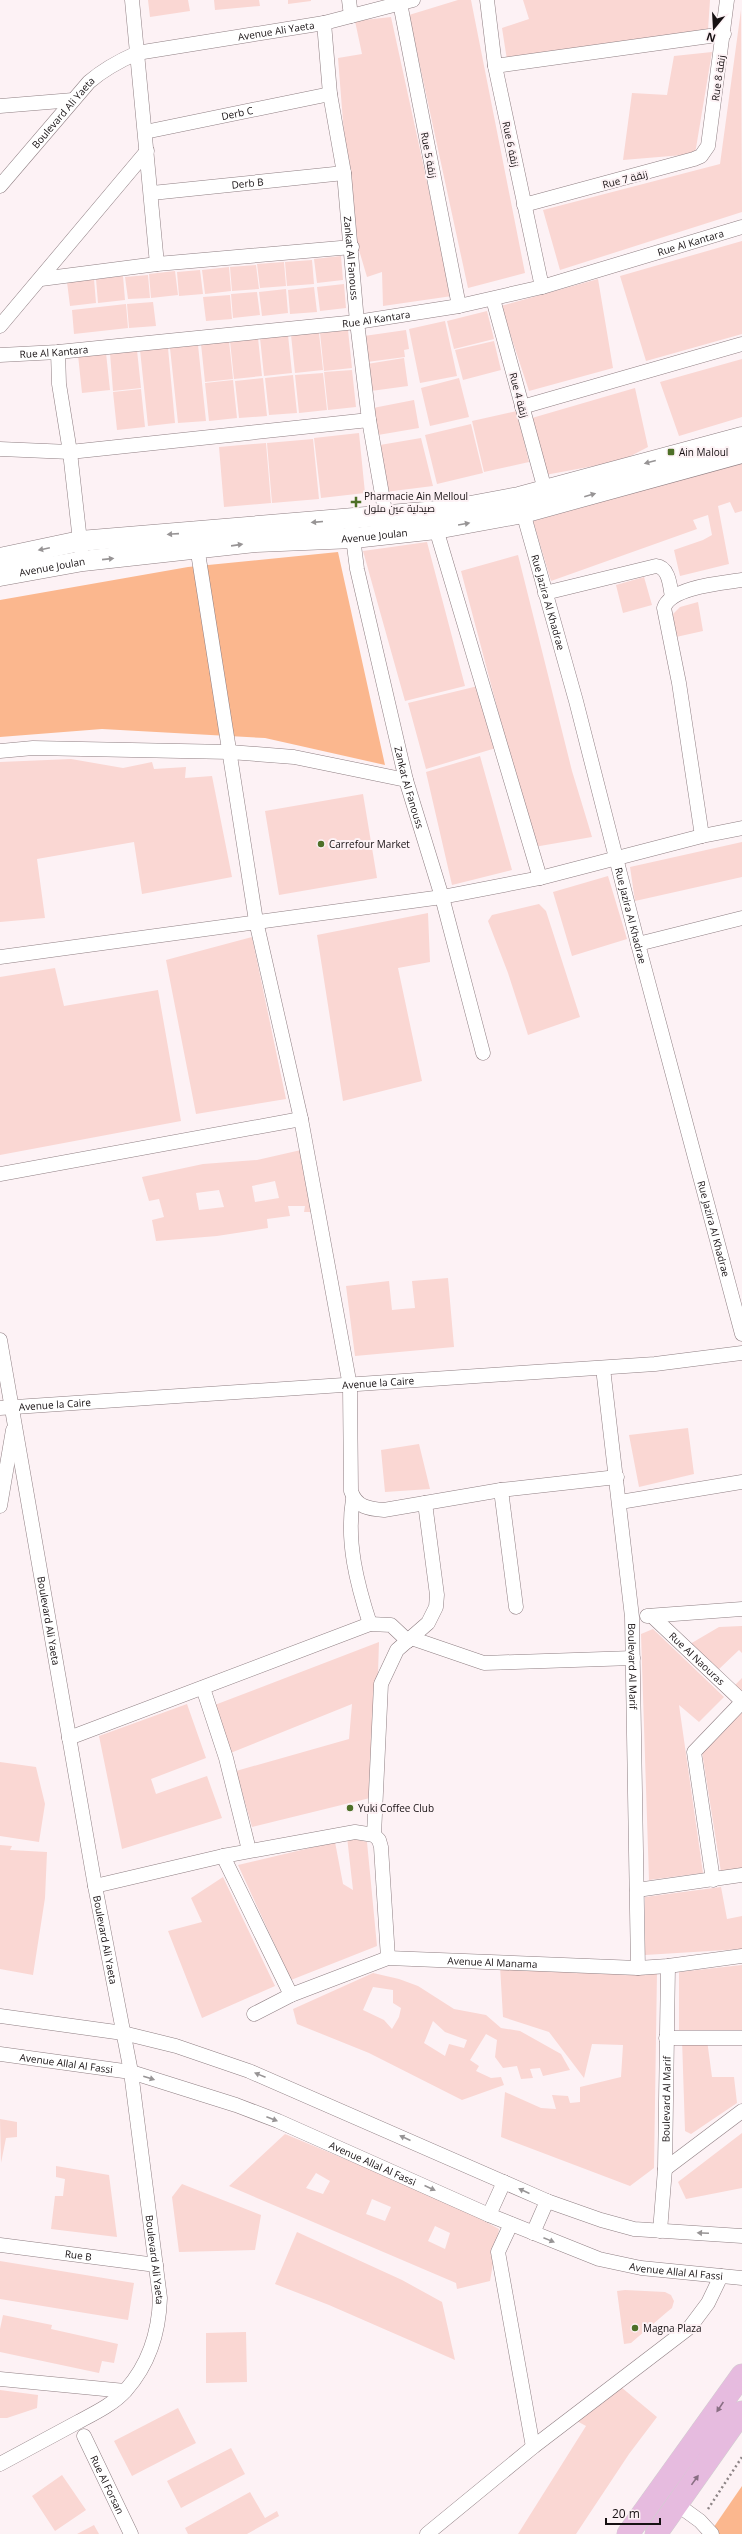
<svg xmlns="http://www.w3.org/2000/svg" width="742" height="2534" font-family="'Open Sans',Cairo,sans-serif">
<rect width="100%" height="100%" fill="#fdf2f5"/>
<path fill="#fbb78e" d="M338,552L385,765L265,738L102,729L0,737V600L188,567Z
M742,2486V2534H709Z"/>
<path fill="#fad7d3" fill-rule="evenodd" d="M148,0H188L190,11L150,17Z
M214,0H259L260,6L215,10Z
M288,0H311V1L288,4Z
M458,0H471L525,273L468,288L409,15Z
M523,0H710L708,30L507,60L502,28L529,19Z
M741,10L742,212L560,270L543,210L720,164Z
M391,17L452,296L383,306L382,272L367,277L351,223L338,58L362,54L355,21Z
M712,52L695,154L623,160L632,93L667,95L674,56Z
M742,241V334L646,361L620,276Z
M341,256L343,280L317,283L314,259Z
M312,260L314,284L287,286L285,262Z
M284,262L286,286L260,288L257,264Z
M256,265L259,289L232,291L230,267Z
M229,267L231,291L205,294L202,270Z
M200,270L203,294L179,296L177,272Z
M175,271L178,295L151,298L149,274Z
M148,275L150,298L128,299L125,277Z
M123,276L125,300L98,303L96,279Z
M94,279L96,303L70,306L67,282Z
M598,279L613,368L529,391L501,306Z
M344,284L346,308L320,311L317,287Z
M314,287L317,312L290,314L288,290Z
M286,289L288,313L262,316L259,292Z
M257,292L260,315L233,318L231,294Z
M230,295L232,319L206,321L203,297Z
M153,302L156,326L129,328L127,304Z
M126,304L128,328L74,334L72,310Z
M487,311L494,339L454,349L447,321Z
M445,321L457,376L420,383L409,329Z
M348,330L352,368L324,371L320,333Z
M406,330L409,349L404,350L405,357L367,362L364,336Z
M319,333L323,370L295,373L291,335Z
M288,335L292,373L264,376L260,338Z
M258,338L262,376L234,379L230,341Z
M229,341L233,379L205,382L201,344Z
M494,341L501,370L463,380L455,350Z
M198,345L206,421L178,423L170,348Z
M168,348L175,423L148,426L140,350Z
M137,350L141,388L113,391L110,353Z
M106,353L110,390L82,393L78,355Z
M404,358L408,386L371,391L367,364Z
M742,359V417L679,436L660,382Z
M352,370L356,407L328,410L324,372Z
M323,373L327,410L299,413L295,375Z
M293,375L297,413L269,415L265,378Z
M263,378L267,416L239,418L235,381Z
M459,378L469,417L430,426L421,388Z
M233,380L237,418L209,421L205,383Z
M635,388L648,447L621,461L545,475L532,418Z
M141,389L145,427L117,430L113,392Z
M414,400L419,428L378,435L373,408Z
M517,411L529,462L484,472L472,421Z
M471,424L483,473L437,484L425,435Z
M359,433L365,493L321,498L314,438Z
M421,438L433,486L385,492L380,445Z
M313,439L319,499L272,503L267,443Z
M266,443L271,503L224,507L219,447Z
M742,462V511L735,513L730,502L718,506L729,564L680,576L674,550L703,540L712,535L708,515L693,520L697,529L551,581L533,521Z
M427,542L465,686L405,701L363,551Z
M518,555L572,771L592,837L534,847L461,571Z
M644,577L652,605L623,613L616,585Z
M698,602L703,631L676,637L673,614L680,607Z
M478,686L496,748L426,769L408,703Z
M480,756L512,870L452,885L426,772Z
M71,759L123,768L152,762L154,769L186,767L185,778L212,776L232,877L142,894L134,842L37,859L45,918L0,922V762Z
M363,794L377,878L279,895L265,811Z
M742,842V877L635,901L630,867Z
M608,876L627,939L572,956L553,892Z
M539,904L546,911L580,1017L528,1035L508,973L488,921L492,915Z
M428,913L430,962L398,968L422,1081L343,1101L317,935Z
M252,937L286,1099L196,1114L166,960Z
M55,968L64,1006L158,990L181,1121L0,1155V977Z
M301,1150L313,1212H304L305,1206H288L290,1216L267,1219L268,1228L217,1236L156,1241L152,1220L164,1217L159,1199L149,1201L142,1177L203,1164L257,1160ZM275,1181L279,1198L255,1202L252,1186ZM219,1190L224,1207L199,1210L196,1193Z
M448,1278L454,1347L355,1356L346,1286L389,1281L392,1310L402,1309L415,1308L412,1281Z
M688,1428L694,1474L639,1487L629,1435Z
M419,1444L430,1489L385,1492L381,1450Z
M742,1626V1653L739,1650L718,1670L690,1644L719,1627Z
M653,1629L724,1697L699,1722L679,1705L703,1873L649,1880L641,1634Z
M379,1642L374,1797L252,1827L236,1771L349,1739L352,1704L228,1754L212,1706Z
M742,1678V1692L735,1685Z
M187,1704L206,1758L151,1779L156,1794L207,1776L222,1818L122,1849L99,1736Z
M742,1712V1868L721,1872L702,1752Z
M0,1762L36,1767L45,1804L39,1842L0,1836Z
M347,1837L367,1842L377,1946L291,1980L238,1865L335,1842L343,1884L353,1890Z
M0,1845L12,1846L10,1850L47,1852L45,1898L33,1975L0,1969Z
M223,1877L275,1986L202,2018L168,1931L202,1922L191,1898Z
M721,1887L727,1919L742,1916V1949L645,1955V1897Z
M742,1965V2030H679V1972Z
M500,1966L657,1972L654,2168L630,2186L501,2137L505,2092L541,2108L556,2109L552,2095L568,2096L570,2103L580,2102V2087L621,2077L623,2045L592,2044L584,2078L549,2032L503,2017Z
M373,1973L399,1979L418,1986L454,2009L486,2015L501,2028L520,2031L561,2054L570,2070L543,2076L540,2068L530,2069L533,2078L521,2079L517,2066L503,2068L495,2057L497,2040L486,2034L470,2060L479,2066L476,2071L491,2078L501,2077L504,2085L462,2100L369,2053L297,2024L293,2009ZM373,1987L393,1990V2003L401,2008L399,2017L392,2029L384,2020L363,2010ZM433,2021L445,2032L467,2040L464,2048L449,2044L445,2056L424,2043Z
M682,2039L707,2040L712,2077H734L737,2103L691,2134L685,2131Z
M0,2119L17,2122V2137L6,2138L1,2163Z
M742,2133V2188L686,2199L678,2182Z
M285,2134L453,2204L499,2229L490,2281L457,2289L456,2283L229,2186ZM316,2173L330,2181L323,2194L306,2188ZM372,2199L391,2207L385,2221L366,2214ZM435,2226L450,2233L445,2249L428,2241Z
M56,2166L109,2175L117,2237L51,2229L55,2196H63L65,2179L56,2177Z
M182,2184L261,2215L255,2250L179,2252L172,2197Z
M297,2232L402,2280L442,2302L455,2360L329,2305L275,2284Z
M0,2261L134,2283L128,2320L0,2299Z
M625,2290L665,2292L671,2295L674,2301L672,2308L667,2312L631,2343L624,2344L617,2291Z
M3,2315L52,2325L51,2329L118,2344L114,2363L102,2361L99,2373L0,2352V2329Z
M246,2332L247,2382L206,2383V2333Z
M621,2387L657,2417L629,2454L576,2534H518L586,2426L575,2420Z
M0,2390L38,2395L37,2408L7,2418H0Z
M178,2408L196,2443L132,2476L114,2441Z
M231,2448L245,2474L181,2508L167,2481Z
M62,2475L86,2510L55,2531L32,2496Z
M250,2492L265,2518L277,2511L279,2516L247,2534H188L185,2528Z
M94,2525L99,2534H77Z"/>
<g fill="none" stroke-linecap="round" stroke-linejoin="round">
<g stroke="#8f7f83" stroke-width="15">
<g id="street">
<path d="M132,0L157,264"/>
<path d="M349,0L351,16"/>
<path d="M487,0L495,66L542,287"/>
<path d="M400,3L459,306"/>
<path id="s1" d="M324,23L330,94L344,173L357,322L369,420L386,517"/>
<path d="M495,66L724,34"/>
<path d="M0,106L73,100"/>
<path id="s2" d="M145,132L330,94"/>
<path id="s3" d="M0,186L89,82C104,69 119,61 137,53L324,23L413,0"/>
<path id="s4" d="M152,193L344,173"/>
<path d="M524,205L694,159L701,156L708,146L727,0"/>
<path d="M41,279L157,264L352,247"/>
<path d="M493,299L545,490"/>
<path d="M0,326L147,151"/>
<path d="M58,352L59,384L70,452L81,550"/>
<path id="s5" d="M0,355L58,352L357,322L459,306L542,287L742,227"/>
<path d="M522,407L742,344"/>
<path d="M0,449L70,452L369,420"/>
<path id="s6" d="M521,505L576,701L638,944L742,1334"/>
<path d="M434,522L540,878"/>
<path id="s7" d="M352,530L357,569L406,780L442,897L483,1053"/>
<path d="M196,540L256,921L301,1119L350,1386L351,1491C356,1507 369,1509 384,1510L501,1490L617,1477"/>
<path d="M545,593L656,566C669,567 670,586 672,597"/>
<path d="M0,751L33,748L230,752L294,757L406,780"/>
<path d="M702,836L679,683L664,608C670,587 723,583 742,580"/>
<path d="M638,944L742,918"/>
<path d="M0,957L442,897L540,878L702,836L742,828"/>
<path d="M0,1174L301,1119"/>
<path id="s8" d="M0,1340L95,1886L131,2072L160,2298C159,2332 149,2364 126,2390C114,2404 93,2414 78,2422C52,2436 26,2450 0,2464"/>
<path id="s9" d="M603,1368L632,1617L638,1968"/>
<path id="s10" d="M0,1408L655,1364L742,1353"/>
<path d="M501,1490L516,1607"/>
<path d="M353,1499C346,1542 357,1584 370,1624"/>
<path d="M620,1502L742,1482"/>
<path d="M0,1506L13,1430"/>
<path d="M647,1616L742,1609"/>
<path id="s11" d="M652,1616L742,1701"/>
<path d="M411,1638L484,1663L633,1658"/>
<path d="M203,1688L226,1758L249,1850"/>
<path d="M69,1738L370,1624L391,1625L408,1641"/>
<path d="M374,1835L381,1684L397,1650L428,1623L436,1607L437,1595L425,1503"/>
<path d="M223,1856L291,1995"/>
<path d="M713,1880L694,1752L742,1702"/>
<path d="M95,1886L223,1856L355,1832L374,1835L379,1840L381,1847L388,1958"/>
<path d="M637,1890L742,1875"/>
<path id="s12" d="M254,2014L291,1995L388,1958L638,1968L668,1966L742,1956"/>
<path d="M0,2016L123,2033L176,2046L249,2071L547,2201L601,2220L634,2229L742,2236"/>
<path d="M666,2038H742"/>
<path id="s13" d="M0,2054L131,2072L236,2105L278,2121L489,2215L599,2259L641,2268L742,2278"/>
<path d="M665,2169L742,2111"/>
<path d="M489,2215L504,2182"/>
<path d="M511,2224L498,2252L533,2447"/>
<path id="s14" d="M660,2231L665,2169L668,1966"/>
<path d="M533,2233L547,2201"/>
<path id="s15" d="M0,2245L156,2265"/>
<path d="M0,2379L125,2391"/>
<path id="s16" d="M84,2436L131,2534"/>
<path d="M678,2505L700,2521L712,2534"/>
<path d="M427,2534L533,2447L690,2327L708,2303L721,2276"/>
</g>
</g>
<g stroke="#8f7f83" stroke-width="21">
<g id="secondary">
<path d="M0,558L80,541L449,510L519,497L742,437"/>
<path id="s17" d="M0,576L83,561L256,542L354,538L436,529L523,513L742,453"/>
</g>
</g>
<g stroke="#d1cfd0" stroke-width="23">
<path id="primary" d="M628,2534L742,2375
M656,2534L742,2412"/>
</g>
<path stroke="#8d8486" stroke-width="2.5" stroke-dasharray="2 3" stroke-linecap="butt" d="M708,2509L742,2457"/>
<use href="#street" stroke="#fff" stroke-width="14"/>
<use href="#secondary" stroke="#fff" stroke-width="20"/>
<use href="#primary" stroke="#e6bbdf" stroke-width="22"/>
</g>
<defs><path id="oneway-solid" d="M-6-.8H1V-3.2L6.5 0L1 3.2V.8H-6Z"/></defs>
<g fill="#979495">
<use href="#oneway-solid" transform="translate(650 462) rotate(165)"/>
<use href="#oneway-solid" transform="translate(590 495) rotate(-16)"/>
<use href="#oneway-solid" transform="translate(317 522) rotate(175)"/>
<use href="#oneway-solid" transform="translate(464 524) rotate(-10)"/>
<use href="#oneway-solid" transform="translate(173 534) rotate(176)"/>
<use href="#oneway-solid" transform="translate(237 545) rotate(-8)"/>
<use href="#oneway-solid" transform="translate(44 549) rotate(168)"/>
<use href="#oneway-solid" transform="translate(108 559) rotate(-6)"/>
<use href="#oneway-solid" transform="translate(260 2075) rotate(-158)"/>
<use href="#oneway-solid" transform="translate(149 2078) rotate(17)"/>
<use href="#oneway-solid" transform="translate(272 2119) rotate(21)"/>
<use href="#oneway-solid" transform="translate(405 2138) rotate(-156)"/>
<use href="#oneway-solid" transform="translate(430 2188) rotate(24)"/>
<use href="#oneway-solid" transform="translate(524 2191) rotate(-156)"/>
<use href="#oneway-solid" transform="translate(703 2233) rotate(-177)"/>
<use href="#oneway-solid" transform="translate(549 2240) rotate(22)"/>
</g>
<g fill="#896e83">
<use href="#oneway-solid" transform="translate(720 2407) rotate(124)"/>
<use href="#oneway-solid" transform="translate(695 2480) rotate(-54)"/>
</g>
<g fill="#4e7028" stroke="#fdf2f5" stroke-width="1.5">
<rect x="667" y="448" width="8" height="8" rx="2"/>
<path d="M354 496h4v4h4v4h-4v4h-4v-4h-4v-4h4z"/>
<circle cx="321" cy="844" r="4"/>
<circle cx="350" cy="1808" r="4"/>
<circle cx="635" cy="2328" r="4"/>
</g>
<g text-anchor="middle" stroke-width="4" stroke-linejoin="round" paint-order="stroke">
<g font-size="10" fill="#171113" stroke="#fdf2f5">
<text dy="4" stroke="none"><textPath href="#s3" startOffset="334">Avenue Ali Yaeta</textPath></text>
<text transform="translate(718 78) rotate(-82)" y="4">Rue 8 زنقة</text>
<text dy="4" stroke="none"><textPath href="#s2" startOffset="94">Derb C</textPath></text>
<text dy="4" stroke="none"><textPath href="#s3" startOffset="97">Boulevard Ali Yaeta</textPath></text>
<text transform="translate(511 144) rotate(78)" y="4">Rue 6 زنقة</text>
<text transform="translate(429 155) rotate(79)" y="4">Rue 5 زنقة</text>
<text transform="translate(625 179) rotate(-14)" y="4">Rue 7 زنقة</text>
<text dy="4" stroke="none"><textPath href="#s4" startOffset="96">Derb B</textPath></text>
<text dy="4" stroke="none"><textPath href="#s5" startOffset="702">Rue Al Kantara</textPath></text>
<text dy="4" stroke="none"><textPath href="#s1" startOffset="237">Zankat Al Fanouss</textPath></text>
<text dy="4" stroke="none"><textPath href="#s5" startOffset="378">Rue Al Kantara</textPath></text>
<text dy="4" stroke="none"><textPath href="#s5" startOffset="54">Rue Al Kantara</textPath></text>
<text transform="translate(519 395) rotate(75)" y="4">Rue 4 زنقة</text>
<text dy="4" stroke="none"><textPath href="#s17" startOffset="377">Avenue Joulan</textPath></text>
<text dy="4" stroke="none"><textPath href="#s17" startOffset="53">Avenue Joulan</textPath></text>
<text dy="4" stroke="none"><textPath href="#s6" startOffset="101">Rue Jazira Al Khadrae</textPath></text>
<text dy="4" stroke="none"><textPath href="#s7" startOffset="264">Zankat Al Fanouss</textPath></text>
<text dy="4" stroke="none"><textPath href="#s6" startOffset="425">Rue Jazira Al Khadrae</textPath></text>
<text dy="4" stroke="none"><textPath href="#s6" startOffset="749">Rue Jazira Al Khadrae</textPath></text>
<text dy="4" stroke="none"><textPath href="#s10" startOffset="379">Avenue la Caire</textPath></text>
<text dy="4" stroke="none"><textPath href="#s10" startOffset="55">Avenue la Caire</textPath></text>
<text dy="4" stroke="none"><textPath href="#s8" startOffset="285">Boulevard Ali Yaeta</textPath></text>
<text dy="4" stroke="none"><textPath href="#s11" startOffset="62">Rue Al Naouras</textPath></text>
<text dy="4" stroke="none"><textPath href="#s9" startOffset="300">Boulevard Al Marif</textPath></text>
<text dy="4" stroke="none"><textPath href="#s8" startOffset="609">Boulevard Ali Yaeta</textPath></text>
<text dy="4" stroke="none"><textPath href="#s12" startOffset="250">Avenue Al Manama</textPath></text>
<text dy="4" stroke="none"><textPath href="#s13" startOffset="67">Avenue Allal Al Fassi</textPath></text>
<text dy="4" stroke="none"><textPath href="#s14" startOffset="132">Boulevard Al Marif</textPath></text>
<text dy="4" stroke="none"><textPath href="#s13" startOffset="391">Avenue Allal Al Fassi</textPath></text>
<text dy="4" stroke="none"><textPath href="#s15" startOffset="79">Rue B</textPath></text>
<text dy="4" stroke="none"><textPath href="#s8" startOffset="933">Boulevard Ali Yaeta</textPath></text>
<text dy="4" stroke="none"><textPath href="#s13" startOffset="715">Avenue Allal Al Fassi</textPath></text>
<text dy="4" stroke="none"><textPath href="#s16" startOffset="54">Rue Al Forsan</textPath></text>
</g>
<g font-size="10" fill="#171113" stroke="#fdf2f5" text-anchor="start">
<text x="679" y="456">Ain Maloul</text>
<text x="364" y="500">Pharmacie Ain Melloul<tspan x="364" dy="12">صيدلية عين ملول</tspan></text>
<text x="329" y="848">Carrefour Market</text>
<text x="358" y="1812">Yuki Coffee Club</text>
<text x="643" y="2332">Magna Plaza</text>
</g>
</g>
<g transform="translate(714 28) rotate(198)" stroke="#fdf2f5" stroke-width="3" paint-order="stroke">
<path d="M0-3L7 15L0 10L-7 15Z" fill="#171113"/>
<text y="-6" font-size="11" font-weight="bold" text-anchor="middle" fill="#171113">N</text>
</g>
<path d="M606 2518v6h54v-6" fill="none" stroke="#171113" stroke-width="2"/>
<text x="612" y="2518" font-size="12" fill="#171113" stroke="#fdf2f5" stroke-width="3" paint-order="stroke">20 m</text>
</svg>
